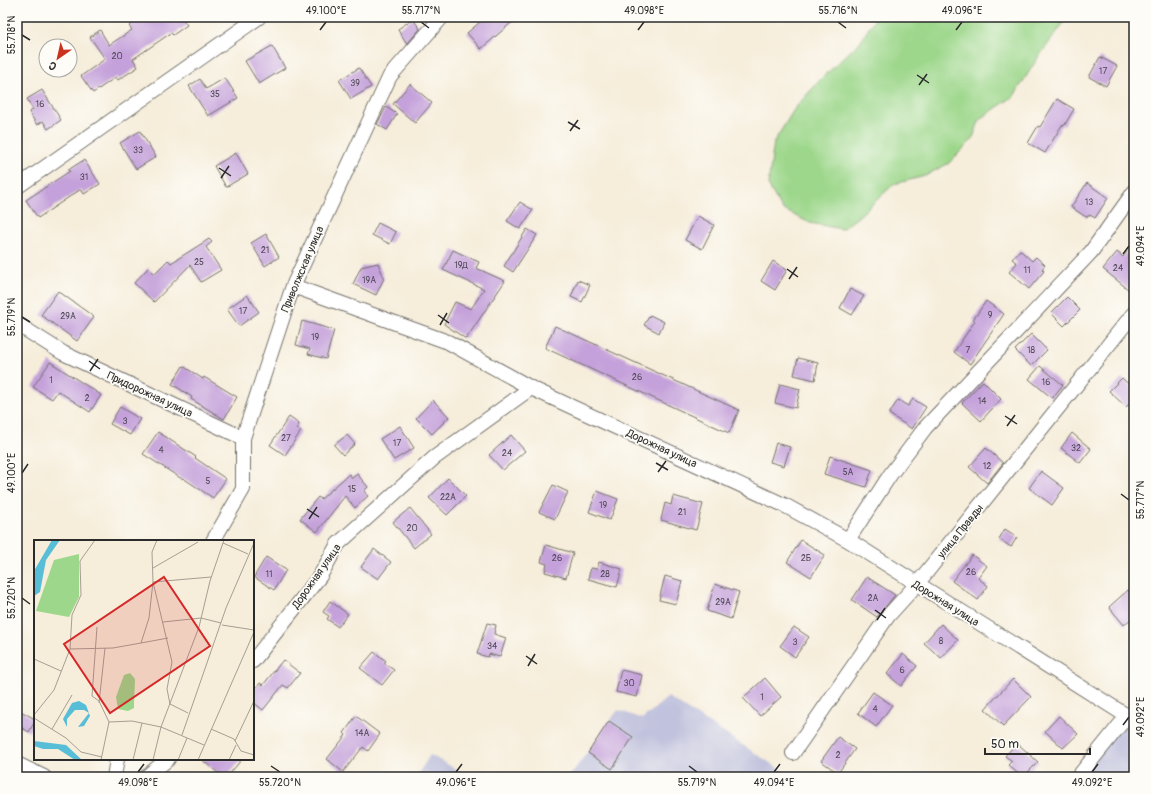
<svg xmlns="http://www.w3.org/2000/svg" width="1151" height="794" font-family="Pangolin,sans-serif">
<rect width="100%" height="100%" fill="#fdfcf7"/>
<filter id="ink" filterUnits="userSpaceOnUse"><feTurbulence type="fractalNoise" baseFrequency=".025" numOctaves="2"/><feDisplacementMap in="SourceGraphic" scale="8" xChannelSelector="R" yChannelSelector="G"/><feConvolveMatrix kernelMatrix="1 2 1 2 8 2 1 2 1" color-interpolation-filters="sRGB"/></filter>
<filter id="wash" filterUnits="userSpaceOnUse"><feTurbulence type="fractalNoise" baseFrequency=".012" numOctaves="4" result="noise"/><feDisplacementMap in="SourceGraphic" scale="16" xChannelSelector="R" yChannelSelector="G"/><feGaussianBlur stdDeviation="0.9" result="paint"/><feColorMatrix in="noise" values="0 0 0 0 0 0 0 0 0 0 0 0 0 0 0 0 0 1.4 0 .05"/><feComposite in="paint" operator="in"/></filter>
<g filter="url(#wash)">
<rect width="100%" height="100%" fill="#f6edda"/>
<path fill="#c1c2dd" d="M668,697L792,777H569L618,710L642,719Z
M1134,706V777H1081Z
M430,755L471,777H416Z"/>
<path fill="#9dd78b" stroke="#64815b" d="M876,17H1065V21L1037,59L1014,96L980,119L972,140L949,163L925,176L894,184L859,216L842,229L810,223L782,209L768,185L774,142L795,108L822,78L860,42Z"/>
<g id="blocks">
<path fill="#c4a1da" d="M143,17H181L187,25L173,35L171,33L133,59L138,67L118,80L116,77L93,93L81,76L105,59L90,37L100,30L109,45L132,30L129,26Z
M486,17H518L481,49L467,33Z
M413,19L420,29L407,44L398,29Z
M272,46L285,68L259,84L245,61Z
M1100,57L1117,66L1106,86L1089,77Z
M359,68L371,87L351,99L339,80Z
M225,78L238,98L208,116L189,86L200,79L206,89Z
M410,84L432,103L415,123L393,104Z
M42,90L61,120L48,129L43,121L37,125L29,112L33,110L27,99Z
M1057,99L1074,109L1064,126L1062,125L1045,153L1028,143L1038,126L1040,127Z
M386,107L397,114L387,130L377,124Z
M140,131L156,157L136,169L120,143Z
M236,153L248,174L226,187L214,166Z
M84,160L100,184L84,194L81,189L38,218L26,200L70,171L68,170Z
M1087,183L1108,198L1095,218L1090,215L1086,217L1071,207Z
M520,202L533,210L520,229L507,221Z
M698,216L714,225L702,249L685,240Z
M378,223L396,232L390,244L372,235Z
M527,229L537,235L513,272L504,266Z
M266,234L279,257L265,266L251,243Z
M209,239L212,242L206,247L221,270L201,282L190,265L154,302L134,283L148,268L154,274L168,260L171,263Z
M1134,243V266L1129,273L1134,277V294L1103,269L1117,252L1123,257Z
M453,250L479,262L476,268L505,281L466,339L444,324L455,302L471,309L484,289L443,270Z
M1020,250L1032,261L1036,257L1045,265L1042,269L1044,271L1029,289L1009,272L1017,263L1012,259Z
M773,261L787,270L775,290L761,281Z
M378,263L384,278L376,295L353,284L361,267Z
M578,280L590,285L582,302L571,297Z
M850,289L864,296L852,315L840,308Z
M58,291L94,317L77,341L41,315Z
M247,295L259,312L239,326L227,309Z
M1067,297L1080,310L1064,326L1051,313Z
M986,301L1004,314L970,364L954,352L975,321L973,320Z
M650,315L664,322L659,333L644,325Z
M302,321L334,330L326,359L308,354L310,349L296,345Z
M555,326L739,410L729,433L545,348Z
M1031,334L1047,350L1031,366L1015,350Z
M798,358L818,363L815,380L794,375Z
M50,362L101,395L90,412L58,391L52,399L33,387Z
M183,366L203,379L204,377L237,397L224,419L191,399L192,397L172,384Z
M1040,366L1063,385L1052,398L1029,379Z
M1122,378L1134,389V399L1126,407L1109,391Z
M983,381L1001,399L981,421L962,403Z
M780,384L800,389L796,408L775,403Z
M913,399L926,407L912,429L889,414L898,400L908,406Z
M433,400L449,417L432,434L416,418Z
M120,407L140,419L130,435L110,424Z
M289,417L299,424L297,428L301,431L285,455L270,445Z
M400,426L414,448L394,460L380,439Z
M158,432L196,457L195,458L226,479L213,498L183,478L182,479L143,454Z
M1072,433L1091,449L1080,463L1061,448Z
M347,435L355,444L343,455L334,445Z
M511,435L525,451L503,470L489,455Z
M776,443L790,447L784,466L770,462Z
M986,448L1003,463L987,483L969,467Z
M830,456L872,470L866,487L824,474Z
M1041,471L1064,488L1052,505L1029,488Z
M349,474L352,478L357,474L368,487L364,491L368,496L355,508L345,496L317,532L300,519L318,497L321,499Z
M448,478L466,496L447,515L429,498Z
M553,485L568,492L555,519L539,512Z
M597,491L618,499L610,520L589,512Z
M673,496L703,504L696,530L661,520L665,503L671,505Z
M410,508L431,534L414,548L393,522Z
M1005,529L1017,537L1011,547L999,539Z
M801,540L825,555L811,577L787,562Z
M546,545L573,553L566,578L545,572L547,564L541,562Z
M374,549L391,562L378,579L361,567Z
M972,555L987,566L978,578L988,586L978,600L952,581Z
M266,557L286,570L274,590L254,577Z
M599,562L622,569L617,587L588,579L591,568L597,569Z
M665,576L682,581L676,604L659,600Z
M867,577L895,595L877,617L852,600Z
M715,584L739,592L731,619L707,611Z
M1128,590L1134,597V616L1124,625L1109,607Z
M330,601L348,614L338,627L327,619L329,616L323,612Z
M487,623L496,625L494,634L506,638L500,657L489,654L488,657L477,654Z
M941,624L958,640L941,658L924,643Z
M794,627L809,637L795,657L780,646Z
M374,652L386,661L384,663L394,670L382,685L360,668Z
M903,654L917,666L901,686L887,674Z
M283,660L300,673L288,688L283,685L263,710L253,702V692L260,683L263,685Z
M621,670L642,675L637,697L616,692Z
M765,678L781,697L760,716L743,698Z
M1013,679L1031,697L1003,726L985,709Z
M873,692L892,705L876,727L858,713Z
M17,709L35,719V721L29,732L17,725Z
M356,716L380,734L368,751L363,747L343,772L327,759L346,735L344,733Z
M1059,716L1078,734L1063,748L1045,731Z
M609,721L633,737L612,769L588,753Z
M838,737L855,749L838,773L821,761Z
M1017,743L1038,762L1023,777H1022L1008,765L1012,761L1005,756Z
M201,759H242L227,777H223Z"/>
</g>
</g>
<g filter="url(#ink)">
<use href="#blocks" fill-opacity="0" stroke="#726f68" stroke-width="1"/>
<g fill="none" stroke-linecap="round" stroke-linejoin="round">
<g stroke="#726f68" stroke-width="16">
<path id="street" d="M17,187L259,17
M293,286L448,342L531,388
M17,324L63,353L243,438
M848,540L890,475L925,428L1091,252L1134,192
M213,541L243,489V438L293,286L390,76L442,17
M253,661L320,576L338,544L434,458L531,388L784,505L848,540L1127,716
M793,753L888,616L917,584L1134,313
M17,764L44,777
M114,777L117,759
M146,777L168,759
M1078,777L1127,716L1134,712"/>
</g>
<use href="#street" stroke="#fff" stroke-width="14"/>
</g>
</g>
<path fill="none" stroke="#2b2b2b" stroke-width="1.5" d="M421,22L429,28M838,22L846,28M320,30L326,22M638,30L644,22M956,30L962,22M22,35L30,40M917,75L929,83M919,85L927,74M568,122L580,129M570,131L578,120M219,168L231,176M221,178L229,166M1123,254L1129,246M787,269L798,277M789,279L797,267M438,315L449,323M22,317L30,322M440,325L447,313M89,361L100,369M90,371L98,359M1005,416L1017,424M1007,426L1015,415M656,463L668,470M658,472L666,461M22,473L28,464M1121,494L1129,500M307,509L319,517M309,519L317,507M22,598L30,604M875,610L886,618M877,620L885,608M526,656L537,664M528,666L535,654M1123,725L1129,717M271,766L280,772M689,766L697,772M138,772L144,764M456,772L462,764M774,772L780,764M1092,772L1098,764"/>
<g text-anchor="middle" stroke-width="3.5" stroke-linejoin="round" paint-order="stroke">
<g font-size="9" fill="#514857">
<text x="117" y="59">20</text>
<text x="1103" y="74">17</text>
<text x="355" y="86">39</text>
<text x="215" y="97">35</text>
<text x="40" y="107">16</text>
<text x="138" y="153">33</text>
<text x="84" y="180">31</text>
<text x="1089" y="205">13</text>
<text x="265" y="253">21</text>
<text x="199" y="265">25</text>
<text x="461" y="268">19Д</text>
<text x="1118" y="271">24</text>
<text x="1027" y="273">11</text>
<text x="369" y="283">19А</text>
<text x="243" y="314">17</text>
<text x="990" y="318">9</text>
<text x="68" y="319">29А</text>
<text x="315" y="340">19</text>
<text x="968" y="353">7</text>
<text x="1031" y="353">18</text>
<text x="637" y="380">26</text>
<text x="51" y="383">1</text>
<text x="1046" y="385">16</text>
<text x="87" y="401">2</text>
<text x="982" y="404">14</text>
<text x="125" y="424">3</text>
<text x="286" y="441">27</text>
<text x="397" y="446">17</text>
<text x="1076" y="451">32</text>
<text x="161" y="453">4</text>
<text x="507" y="456">24</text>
<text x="987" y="469">12</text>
<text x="848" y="475">5А</text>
<text x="208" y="484">5</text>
<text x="352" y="492">15</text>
<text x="448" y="500">22А</text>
<text x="603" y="508">19</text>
<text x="682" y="515">21</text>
<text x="412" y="531">20</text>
<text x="557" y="561">26</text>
<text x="806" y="561">2Б</text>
<text x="971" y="575">26</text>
<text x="269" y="577">11</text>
<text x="605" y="577">28</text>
<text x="873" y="601">2А</text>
<text x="723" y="605">29А</text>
<text x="941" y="644">8</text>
<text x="795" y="645">3</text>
<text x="492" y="649">34</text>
<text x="902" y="673">6</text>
<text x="629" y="686">30</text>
<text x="762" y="700">1</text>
<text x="875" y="712">4</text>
<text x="362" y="736">14А</text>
<text x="838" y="758">2</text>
</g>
<g font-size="11" fill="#2b2b2b" stroke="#fdfcf7">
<text transform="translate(302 269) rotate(-67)" y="4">Приволжская улица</text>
<text transform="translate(150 394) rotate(25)" y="4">Придорожная улица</text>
<text transform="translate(662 448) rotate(25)" y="4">Дорожная улица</text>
<text transform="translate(960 531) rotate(-51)" y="4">улица Правды</text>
<text transform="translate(316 576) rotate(-55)" y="4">Дорожная улица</text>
<text transform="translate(946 603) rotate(32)" y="4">Дорожная улица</text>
</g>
</g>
<g transform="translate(34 540)">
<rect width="220" height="220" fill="#f6edda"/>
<path d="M45,14V57L35,77L2,71L20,20ZM96,133L101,139L100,164V168L94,171L84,169L82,157L90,135Z" fill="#9dd78b"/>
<path d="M18,0H26L12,20L6,52L0,56V31ZM45,161L52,165L56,176L50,186L44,187L55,173L50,170H41L33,179V187L29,179L38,163ZM0,201L32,205L48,220H41L24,209H9L0,206Z" fill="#58bdd6"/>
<path fill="none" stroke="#a59f94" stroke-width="1" d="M189,3L214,14M119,28L164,2M129,82L167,78L187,83M188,85L220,90M63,87L58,156L65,161L75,182L67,220M107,103L134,98M36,109L79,108L107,103L115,78L119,42L118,12L123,0M0,119L27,131M65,163L71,108M154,173L136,164L133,149L138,122L119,42L177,37M0,175L20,150L36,109L38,75L47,55L46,21L61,0M0,178L32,198L47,212L68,217M75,182L98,181L127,187L170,205M18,189L38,155M177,189L200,199L207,211L220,215M148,195L192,68L220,3M201,201L220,161M99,220L108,183M119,220L127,187L165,87L176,41L190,0M144,220L153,198M164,220L220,92M195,220L202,205"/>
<path fill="#d62828" fill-opacity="0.15" stroke="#d62828" stroke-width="2" d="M130,37L176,106L76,173L30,104Z"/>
<rect width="220" height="220" fill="none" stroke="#2b2b2b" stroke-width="2"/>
</g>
<rect width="1151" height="794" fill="none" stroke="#fdfcf7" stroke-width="44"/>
<g transform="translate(58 58) rotate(214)"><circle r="19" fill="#fdfcf7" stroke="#a9a8a5"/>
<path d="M0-3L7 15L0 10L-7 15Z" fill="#c8321e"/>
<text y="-6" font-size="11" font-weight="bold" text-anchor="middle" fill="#2b2b2b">С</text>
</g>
<path d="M985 748v6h105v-6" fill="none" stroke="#2b2b2b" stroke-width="2"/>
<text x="991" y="748" font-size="12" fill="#2b2b2b" stroke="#fdfcf7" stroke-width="3" paint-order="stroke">50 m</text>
<rect x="22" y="22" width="1107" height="750" fill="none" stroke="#2b2b2b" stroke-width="1.5"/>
<g font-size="10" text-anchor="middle" fill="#2b2b2b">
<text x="326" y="14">49.100°E</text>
<text x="421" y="14">55.717°N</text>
<text x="644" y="14">49.098°E</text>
<text x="838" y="14">55.716°N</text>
<text x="962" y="14">49.096°E</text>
<text transform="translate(11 35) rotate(-90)" y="4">55.718°N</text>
<text transform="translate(1140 246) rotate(-90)" y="4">49.094°E</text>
<text transform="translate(11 317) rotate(-90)" y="4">55.719°N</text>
<text transform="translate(11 473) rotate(-90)" y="4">49.100°E</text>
<text transform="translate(1140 500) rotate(-90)" y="4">55.717°N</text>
<text transform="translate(11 598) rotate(-90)" y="4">55.720°N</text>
<text transform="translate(1140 717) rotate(-90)" y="4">49.092°E</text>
<text x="138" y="786">49.098°E</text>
<text x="280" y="786">55.720°N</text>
<text x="456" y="786">49.096°E</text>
<text x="697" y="786">55.719°N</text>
<text x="774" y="786">49.094°E</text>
<text x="1092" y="786">49.092°E</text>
</g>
</svg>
